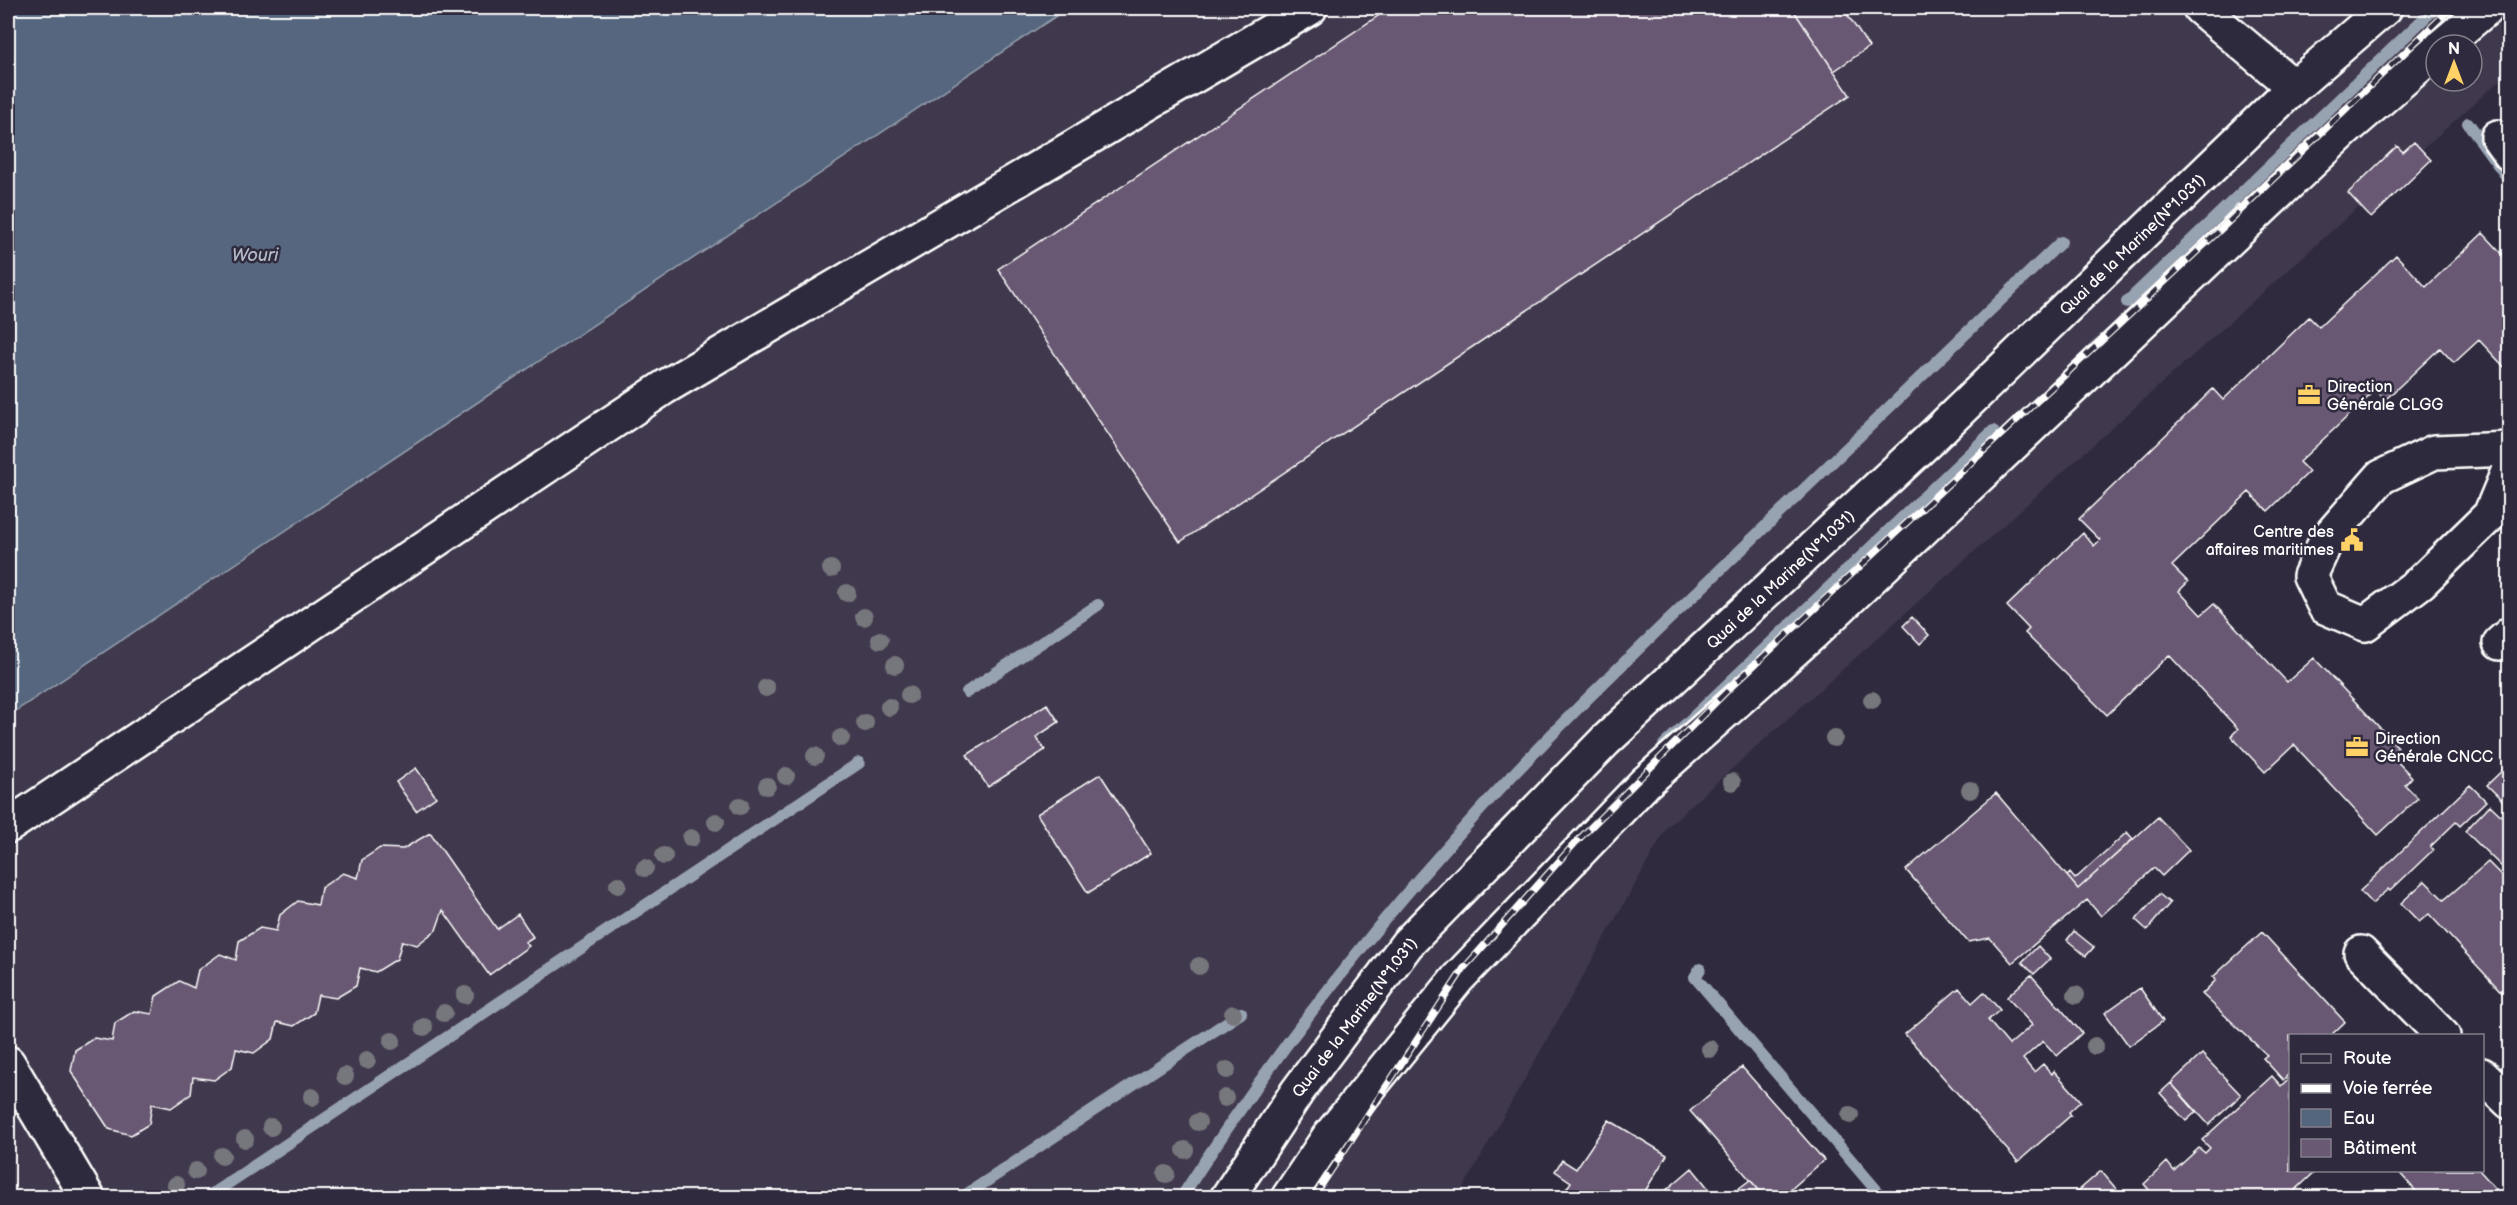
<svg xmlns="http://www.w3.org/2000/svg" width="2517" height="1205" font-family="'Balsamiq Sans',sans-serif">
<rect width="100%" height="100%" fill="#2f2a3d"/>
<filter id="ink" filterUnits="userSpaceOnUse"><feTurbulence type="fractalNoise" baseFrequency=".0167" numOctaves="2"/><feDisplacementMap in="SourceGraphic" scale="12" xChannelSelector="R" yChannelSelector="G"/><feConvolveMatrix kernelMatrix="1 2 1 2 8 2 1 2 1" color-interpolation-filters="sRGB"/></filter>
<g filter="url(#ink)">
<path fill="#40384d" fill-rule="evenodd" d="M1068,8H2509V72L1668,826L1458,1197L8,1198V716ZM2436,45H2472V81H2436Z"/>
<path fill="#54667e" stroke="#98a3b2" stroke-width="1.5" d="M8,8H1068L8,716Z"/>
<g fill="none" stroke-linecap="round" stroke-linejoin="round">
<path stroke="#98a3b2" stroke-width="12" d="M2468,123L2510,181
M2127,302L2435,8
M967,692L1098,605
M1664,745L1993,431
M1700,969L1695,977L1883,1198
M206,1198L859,763
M961,1198L1241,1013
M1181,1198C1265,1067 1359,944 1463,829C1543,739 1630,657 1717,573C1831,462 1946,352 2061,242"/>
</g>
<path fill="#695973" stroke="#fff" stroke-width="1.5" d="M1390,8H1792L1850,95L1180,542L998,269Z
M1792,8H1843L1869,47L1834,71Z
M2414,142L2431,160L2371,218L2348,193L2397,146L2403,152Z
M2238,204L2248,214L2233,229L2223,219Z
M2483,233L2510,262V373L2479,340L2454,363L2440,348L2385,400L2376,390L2299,462L2309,472L2268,511L2249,492L2172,566L2188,582L2179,591L2201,615L2214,604L2287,682L2314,658L2398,747L2390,754L2412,777L2405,785L2418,798L2378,835L2294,745L2265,772L2231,736L2238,729L2169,655L2107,715L2025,633L2029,629L2007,606L2083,533L2094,546L2100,540L2079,519L2213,389L2223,400L2309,317L2319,327L2396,255L2426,287Z
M1912,617L1929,635L1920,644L1903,626Z
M1047,704L1059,722L1036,737L1045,750L988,787L967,755Z
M2510,763V808L2487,785Z
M416,768L436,797L416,811L396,782Z
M1100,774L1151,853L1088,893L1037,814Z
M2470,785L2486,801L2460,826L2456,822L2430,847L2433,850L2390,891L2388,889L2372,904L2360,891Z
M1996,793L2078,889L2158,817L2189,850L2162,876L2154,868L2101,916L2087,900L2012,963L1990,938L1968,942L1906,870Z
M2490,805L2510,824V861L2503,868L2465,831Z
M2127,832L2133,839L2078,889L2067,876L2070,873L2075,879Z
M430,833L497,929L518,914L533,937L525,942L529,946L489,975L443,910L436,930L417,945L402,941L397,959L376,972L360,968L356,986L336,998L318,995L314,1013L294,1026L277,1022L273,1039L254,1053L236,1049L232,1067L214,1080L193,1077L191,1094L171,1108L152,1104L149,1124L131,1135L109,1129L71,1071L75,1050L94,1038L112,1041L115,1023L134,1011L152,1014L156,996L179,981L194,988L198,970L220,954L236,960L239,941L260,928L276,931L280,915L298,901L318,905L321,888L343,873L358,878L362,860L380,848L403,849Z
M2488,862L2510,884V889L2503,895L2510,902V1001L2429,914L2419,922L2401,903L2425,881L2444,900Z
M2159,894L2170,903L2147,930L2136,920Z
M2074,931L2094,947L2086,956L2067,940Z
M2262,932L2345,1022L2330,1036H2290V1073L2283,1080L2263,1058L2267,1055L2202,994L2216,980L2213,977Z
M2038,946L2050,959L2034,974L2022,962Z
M2031,975L2082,1033L2057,1056L2043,1041L2023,1059L2034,1072L2043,1064L2052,1074L2054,1071L2081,1101L2069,1112L2071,1115L2018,1162L1905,1034L1959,988L1972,1003L1984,992L2000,1010L1988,1020L2009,1045L2032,1025L2007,997Z
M2140,988L2163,1021L2129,1046L2105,1013Z
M2202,1054L2241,1095L2209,1125L2171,1083Z
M1742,1067L1824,1160L1781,1198H1766L1690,1111Z
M2272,1076L2281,1086L2290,1077V1170H2317L2287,1198H2156L2144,1184L2167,1162L2174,1171L2199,1148L2205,1153L2210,1148L2202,1140Z
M2171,1083L2196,1112L2186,1121L2160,1093Z
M1609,1120L1667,1155L1641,1198H1560L1571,1182L1555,1171L1562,1160L1576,1169Z
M1692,1168L1709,1189L1699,1198H1657Z
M2397,1170H2479L2504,1198H2422Z
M2101,1171L2124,1198H2070Z
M1750,1180L1766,1198H1746L1738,1189Z"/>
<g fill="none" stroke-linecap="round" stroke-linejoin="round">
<g stroke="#fff" stroke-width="38">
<path id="minor" d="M2200,8L2294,87
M2443,45L2487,8
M2498,137L2510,154
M2510,449L2434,452L2381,477L2327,539L2310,576L2325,607L2365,624L2421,582L2490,515L2510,467
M2500,643L2510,634
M8,826L665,387L1310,8
M2361,953L2443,1036
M8,1063L88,1198
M2482,1075L2510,1102
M1227,1198L1297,1092L1407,944L1605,741L1929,440L2294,87L2385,8
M1288,1198L1328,1138L1458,978L1645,783L1812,634L2344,131L2436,51"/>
</g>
<use href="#minor" stroke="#2f2a3d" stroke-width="33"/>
<g stroke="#fff" stroke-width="7">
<path id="rail" d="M1313,1198L1464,968L1576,842L1732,686L2217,233L2451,8"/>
</g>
<use href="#rail" stroke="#2f2a3d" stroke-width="4.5" stroke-dasharray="14" stroke-linecap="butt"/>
</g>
<g fill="#76777c">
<circle cx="831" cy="569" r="9"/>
<circle cx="847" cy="593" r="9"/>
<circle cx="864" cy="617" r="9"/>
<circle cx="880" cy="640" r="9"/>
<circle cx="895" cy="665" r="9"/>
<circle cx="766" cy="688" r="9"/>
<circle cx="909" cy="695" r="9"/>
<circle cx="1872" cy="700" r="9"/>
<circle cx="889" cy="707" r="9"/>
<circle cx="865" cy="723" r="9"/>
<circle cx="841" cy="738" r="9"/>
<circle cx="1834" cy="738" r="9"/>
<circle cx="815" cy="756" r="9"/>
<circle cx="786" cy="776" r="9"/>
<circle cx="1732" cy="782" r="9"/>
<circle cx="767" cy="786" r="9"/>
<circle cx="1970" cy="790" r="9"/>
<circle cx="740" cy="806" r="9"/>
<circle cx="716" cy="822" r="9"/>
<circle cx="691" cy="838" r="9"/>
<circle cx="664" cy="856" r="9"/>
<circle cx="645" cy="868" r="9"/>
<circle cx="618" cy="885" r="9"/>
<circle cx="1199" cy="966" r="9"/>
<circle cx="465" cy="995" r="9"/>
<circle cx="2076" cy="995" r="9"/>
<circle cx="444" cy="1013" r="9"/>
<circle cx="1233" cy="1014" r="9"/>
<circle cx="424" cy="1027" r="9"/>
<circle cx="392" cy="1041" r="9"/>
<circle cx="2095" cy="1046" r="9"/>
<circle cx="1710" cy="1049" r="9"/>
<circle cx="367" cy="1060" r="9"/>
<circle cx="1227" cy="1070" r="9"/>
<circle cx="345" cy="1076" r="9"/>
<circle cx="312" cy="1097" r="9"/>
<circle cx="1225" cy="1098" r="9"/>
<circle cx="1850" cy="1115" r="9"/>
<circle cx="1198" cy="1122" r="9"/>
<circle cx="271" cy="1127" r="9"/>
<circle cx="245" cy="1139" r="9"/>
<circle cx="1185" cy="1150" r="9"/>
<circle cx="222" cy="1156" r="9"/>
<circle cx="196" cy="1171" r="9"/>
<circle cx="1166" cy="1174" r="9"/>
<circle cx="176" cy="1185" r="9"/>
</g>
</g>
<defs>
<g id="office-bare" transform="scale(1.8)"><path d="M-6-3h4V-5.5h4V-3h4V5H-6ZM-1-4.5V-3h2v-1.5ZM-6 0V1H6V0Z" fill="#ffd166" stroke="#2f2a3d" stroke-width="2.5" paint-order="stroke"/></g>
<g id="civic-bare" transform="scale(1.8)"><path d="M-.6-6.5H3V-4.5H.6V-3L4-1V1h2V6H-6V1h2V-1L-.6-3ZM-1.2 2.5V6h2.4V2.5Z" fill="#ffd166" stroke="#2f2a3d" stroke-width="2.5" paint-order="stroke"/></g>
</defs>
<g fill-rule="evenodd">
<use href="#office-bare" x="2309" y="395"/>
<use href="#civic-bare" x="2352" y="540"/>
<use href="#office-bare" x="2357" y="747"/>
</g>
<g text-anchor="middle" stroke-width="5" stroke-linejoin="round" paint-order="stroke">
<g font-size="16" fill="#fff" stroke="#2f2a3d">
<text transform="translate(2132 244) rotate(-44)" y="6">Quai de la Marine(N°1.031)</text>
<text transform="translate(1780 579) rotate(-43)" y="6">Quai de la Marine(N°1.031)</text>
<text transform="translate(1354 1017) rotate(-53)" y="6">Quai de la Marine(N°1.031)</text>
</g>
<g font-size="16" fill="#fff" stroke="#2f2a3d" text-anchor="start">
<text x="2327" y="392">Direction<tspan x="2327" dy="18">Générale CLGG</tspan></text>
<text x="2334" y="537" text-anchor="end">Centre des<tspan x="2334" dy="18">affaires maritimes</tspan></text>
<text x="2375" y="744">Direction<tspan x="2375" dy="18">Générale CNCC</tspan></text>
</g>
<g font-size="18" font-style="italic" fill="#b2bac5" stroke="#2f2a3d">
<text x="255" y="261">Wouri</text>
</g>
</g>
<rect width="2517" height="1205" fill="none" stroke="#2f2a3d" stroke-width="30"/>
<rect x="15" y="15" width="2487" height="1175" fill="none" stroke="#fff" stroke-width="2" filter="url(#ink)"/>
<rect x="2289" y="1034" width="195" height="138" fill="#2f2a3d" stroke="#827f8b" stroke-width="1.5"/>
<rect x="2301" y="1054" width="30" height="9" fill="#2f2a3d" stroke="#827f8b" stroke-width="1.5"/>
<text x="2343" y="1064" font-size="18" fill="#ffffff">Route</text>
<rect x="2301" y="1084" width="30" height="9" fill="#ffffff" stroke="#827f8b" stroke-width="1.5"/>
<text x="2343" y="1094" font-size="18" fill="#ffffff">Voie ferrée</text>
<rect x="2301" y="1109" width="30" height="18" fill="#54667e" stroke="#827f8b" stroke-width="1.5"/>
<text x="2343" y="1124" font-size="18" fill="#ffffff">Eau</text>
<rect x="2301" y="1139" width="30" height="18" fill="#695973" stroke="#827f8b" stroke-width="1.5"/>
<text x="2343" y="1154" font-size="18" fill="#ffffff">Bâtiment</text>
<g transform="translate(2454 63)"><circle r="28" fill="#2f2a3d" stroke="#827f8b" stroke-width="1.5"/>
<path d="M0-4.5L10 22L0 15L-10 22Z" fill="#ffd166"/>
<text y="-9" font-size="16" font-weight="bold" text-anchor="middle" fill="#ffffff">N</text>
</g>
</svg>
